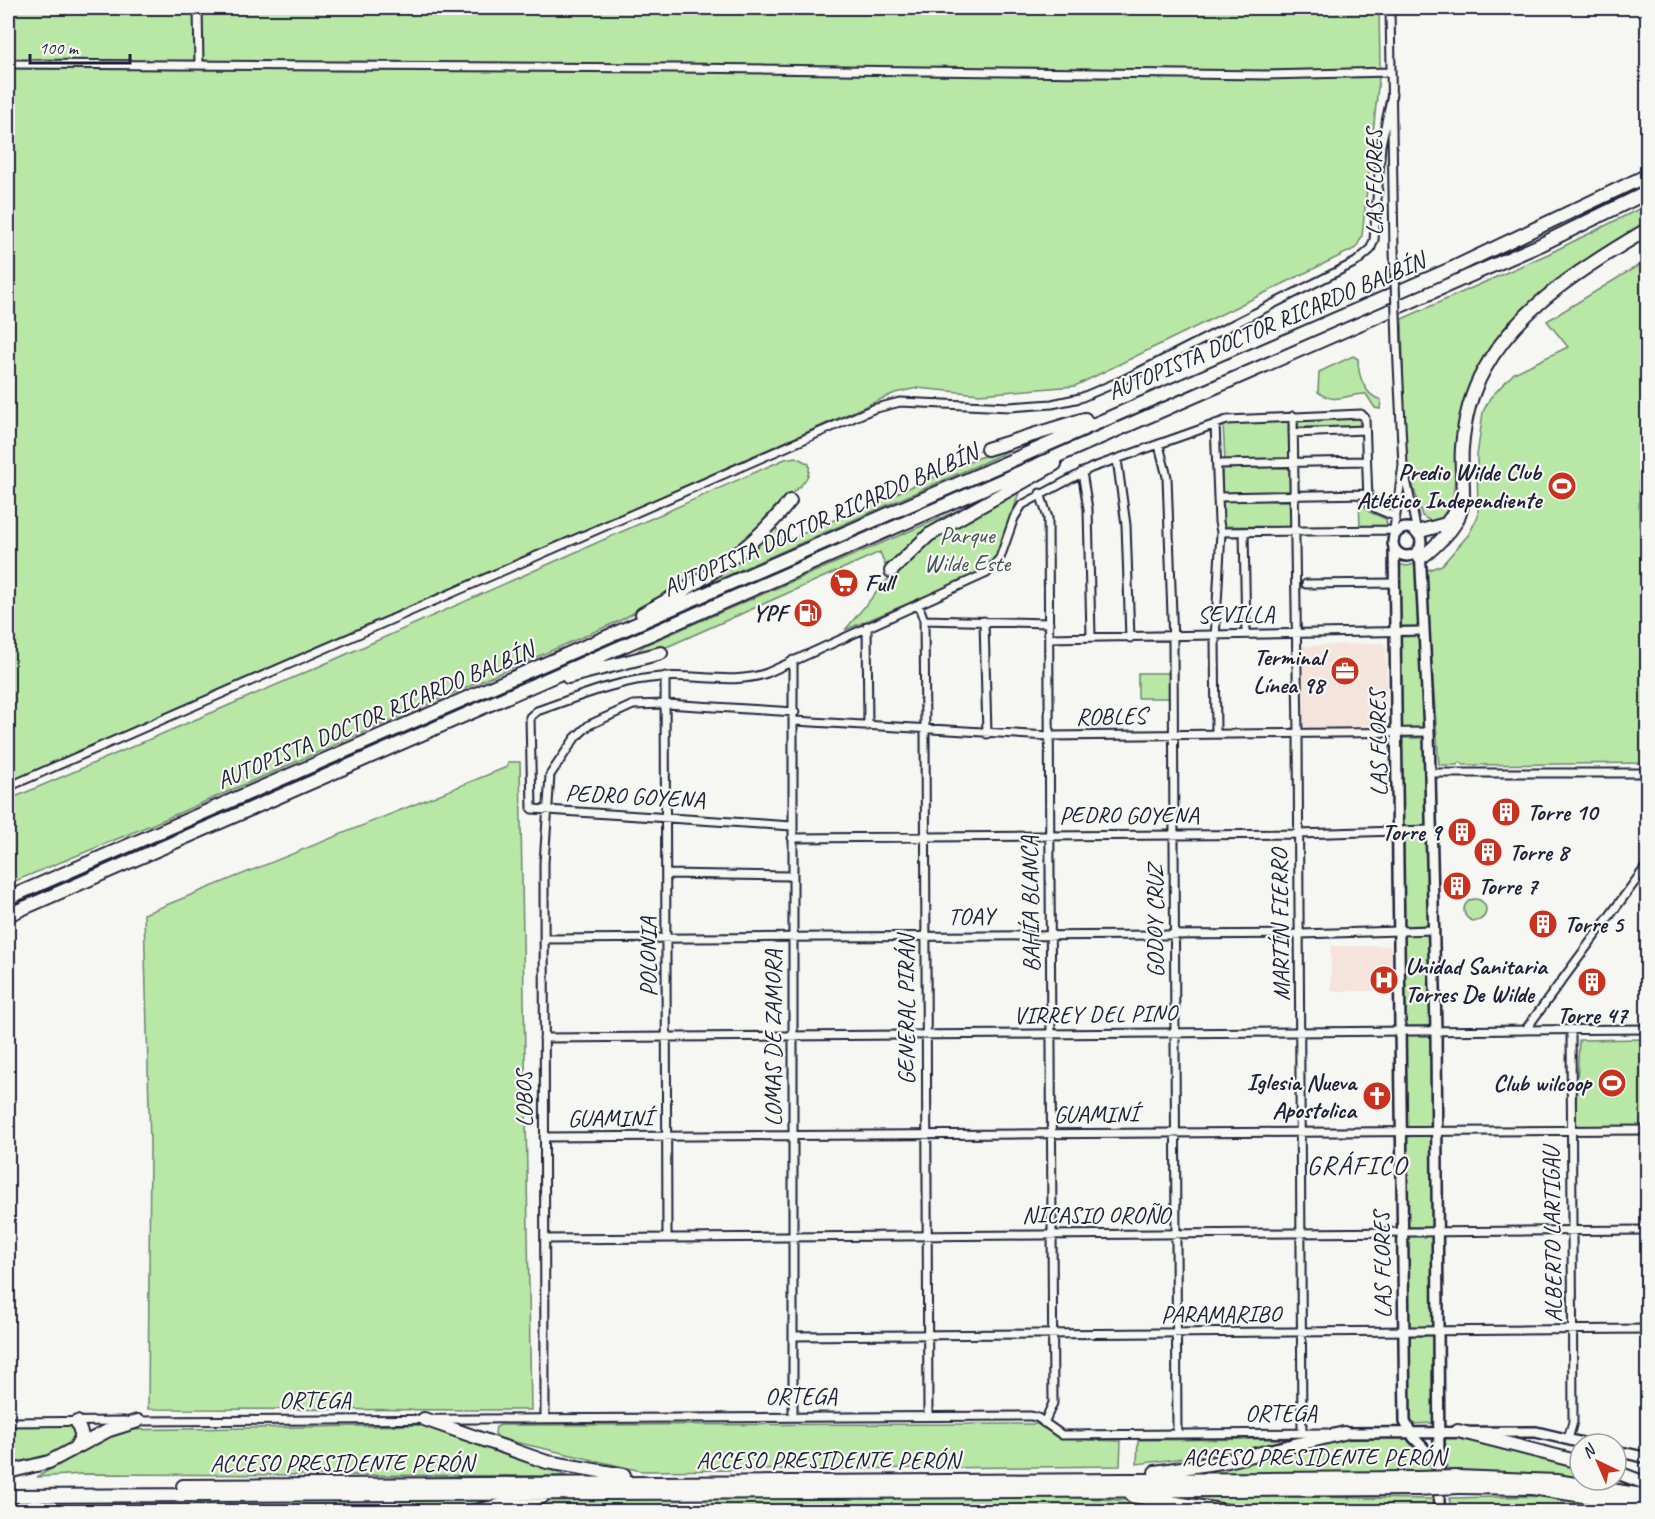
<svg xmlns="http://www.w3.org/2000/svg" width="1655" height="1519" font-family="Caveat,sans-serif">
<rect width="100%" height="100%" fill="#f6f6f2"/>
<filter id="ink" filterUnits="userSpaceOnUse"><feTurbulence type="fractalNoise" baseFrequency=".0167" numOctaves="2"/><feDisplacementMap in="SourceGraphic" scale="12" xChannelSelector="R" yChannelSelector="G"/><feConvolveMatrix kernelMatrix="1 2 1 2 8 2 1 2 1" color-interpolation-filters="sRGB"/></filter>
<g filter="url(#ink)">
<path fill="#f4e4dc" d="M1383,643L1386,646L1387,723L1384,726L1307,728L1304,726L1303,646Z
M1331,946H1391V991H1331Z"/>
<path fill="#b8e7a6" stroke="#6d8470" stroke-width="1.5" d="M8,8H1379L1380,68L1362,236L1356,248L1075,386L980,394L917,388L895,393L8,786Z
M1647,205V224L1517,318L1462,418L1451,513L1448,518L1432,522L1422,516L1405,459L1402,319L1548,254Z
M1647,260V763L1464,765L1460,762L1457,765H1439L1425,571L1442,565L1469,534L1478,516L1477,456L1483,412L1490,398L1514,373L1568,347L1547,321Z
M1353,356L1358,359C1358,375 1364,395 1381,400L1380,409L1375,408L1366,394C1349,393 1335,406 1318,392L1319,372Z
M1358,416L1361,421L1359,427H1298L1299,419Z
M1288,418L1289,458L1225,461L1223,424Z
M1013,449L978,465L690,592L775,526L783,542L983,456Z
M796,457L809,464C813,483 786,496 774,508C761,522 751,536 736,548C700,576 659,599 619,621L163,820L8,884V800L311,670L785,459Z
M1289,467L1290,492L1222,493V468Z
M1019,492L1002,550L992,565L971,577L845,630C871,600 897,563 930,540C958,521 989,507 1019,492Z
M1359,498L1369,512L1386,519L1387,526L1360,528Z
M1289,499L1292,525L1290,527L1223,526V501Z
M968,506L885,565L880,552L669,646L631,656L645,645L705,619Z
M1397,564L1407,566L1415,564L1421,626H1398Z
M1423,636L1425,727L1402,728L1399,637Z
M1138,673H1169V698H1138Z
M1401,738H1424L1427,826H1403Z
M508,762H520L531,1410L148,1409L150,1144L144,914L507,767Z
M1428,836L1430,925L1403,926L1400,837Z
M1464 910a11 11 0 1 1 22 0a11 11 0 1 1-22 0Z
M1402,935H1430L1431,1026H1403Z
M1432,1034L1434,1128L1405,1129L1403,1035Z
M1647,1039V1126L1575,1128L1579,1040Z
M1433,1135L1435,1227H1406L1404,1136Z
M1436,1235L1437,1327H1408L1406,1236Z
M1408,1336H1435L1437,1423L1410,1424Z
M1037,1424L1062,1439L1121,1441L1120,1466L641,1471L498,1438L495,1433L496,1427L501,1425Z
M8,1425H69L76,1427V1441C54,1455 33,1462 8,1467Z
M424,1425L567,1476L82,1474L37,1477L118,1430Z
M1467,1435L1580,1466V1480H1616V1478L1645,1489L1559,1478L1447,1470L1445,1437Z
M1406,1438L1431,1465V1471L1170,1476L1350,1439Z
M1294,1439L1291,1444L1137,1464L1138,1440Z
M1169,1495L1432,1499L1433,1511H1250Z
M1045,1496L1142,1501L1214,1512H477L545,1500L580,1499Z
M1549,1496L1636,1510L1450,1511V1498Z
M498,1500L451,1512H8V1503Z"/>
<path fill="#8cd9ec" stroke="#6290a5" stroke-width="1.5" d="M1639,481H1647V528L1639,526Z"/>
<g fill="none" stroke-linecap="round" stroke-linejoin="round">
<g stroke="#22223b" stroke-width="11">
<path id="street" d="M198,8L199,65
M1390,8L1394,250
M8,64L677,68L1266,75L1391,72
M1293,416L1298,734L1302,1433
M1215,424L1219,522L1221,532L1215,639L1216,734
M1293,433L1365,430
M1159,445L1167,477L1173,643L1177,1433
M1117,459L1126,525L1130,638
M1218,464L1366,461
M1404,470L1417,532
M1082,472L1088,509L1091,637
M1040,493L1048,518L1053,1403L1044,1423
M1219,497L1367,494
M1221,532L1396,530
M1244,532L1246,633
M1393,536L1403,465L1397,344
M1306,584L1394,583
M918,604L924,620L925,730L928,1415
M924,620L1049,623
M984,621L987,734
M867,626L868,726
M1049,638L1424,631
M665,676L667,1237
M795,721L1049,736L1429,732
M1429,773H1648
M8,787L873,409L900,402L1009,407L1052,404L1080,398L1125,379L1356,262L1370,250L1374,240L1381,145L1392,94
M792,826L532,809L530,717L537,711C578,697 617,680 661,677C696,674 734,685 767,673L987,573L1000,558L1014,518L1022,505L1091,468L1227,420L1361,414L1365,418L1368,500L1375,508L1394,516
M792,838L1298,834L1430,830
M668,874L792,876
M545,939L1300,934L1434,930
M1526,1029L1648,864
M544,1038L1648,1029
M544,1137L1648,1130
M545,1239L1648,1230
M794,1336L1648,1329
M793,1415V660
M545,1417L544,863L550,775L575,738L589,725L633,705L666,704L795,712
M136,1421L1031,1416L1038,1418L1062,1435L1328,1433
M8,1422L125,1421
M1568,1439L1573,1422L1571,1029"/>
</g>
<g stroke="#22223b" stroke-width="14">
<path id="secondary" d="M1393 542a14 14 0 1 1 28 0a14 14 0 1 1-28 0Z
M1394,548L1405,1422L1414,1438L1439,1464
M1420,548L1429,732L1436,1030L1439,1472
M1344,1433L1536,1432L1587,1444
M1616,1451L1648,1458
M1439,1494V1512"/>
</g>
<g stroke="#22223b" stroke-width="16">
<path id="highway" d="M987,449L1085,419
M1417,532L1446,524L1454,513
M1420,558C1429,553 1436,545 1444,537C1474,508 1459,484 1462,448C1464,421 1471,393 1484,370C1519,306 1587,265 1648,229
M891,571L929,535L1055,464
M642,614C698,584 751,551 790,501
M568,677L661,653
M8,898L1455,267L1648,175
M8,915L1540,245L1648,192
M424,1419L547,1462L624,1475
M1458,1431L1580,1462
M75,1448L82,1436L77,1422
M8,1472L49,1462L109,1430L138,1421
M1155,1472L1228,1461L1344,1433
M1616,1472L1648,1484
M1457,1477L1557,1481L1648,1496
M183,1486L1416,1478
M1459,1487L1532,1488L1648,1506
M8,1496L1416,1489
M1132,1496L1233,1512
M470,1512L542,1497"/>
</g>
<use href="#street" stroke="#f6f6f2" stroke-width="7"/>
<use href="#secondary" stroke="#f6f6f2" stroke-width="9"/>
<use href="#highway" stroke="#f6f6f2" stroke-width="12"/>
<g stroke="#22223b" stroke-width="11" stroke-linecap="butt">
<path id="street-bridge" d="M1394,250L1397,344"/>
</g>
<g stroke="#22223b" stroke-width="16" stroke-linecap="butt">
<path id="highway-bridge" d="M1416,1478L1457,1477
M1416,1489L1459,1487"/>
</g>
<use href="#street-bridge" stroke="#f6f6f2" stroke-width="7"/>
<use href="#highway-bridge" stroke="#f6f6f2" stroke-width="12"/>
</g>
</g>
<defs>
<g id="stadium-disc" transform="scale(1.5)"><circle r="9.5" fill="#c8321e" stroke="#f6f6f2"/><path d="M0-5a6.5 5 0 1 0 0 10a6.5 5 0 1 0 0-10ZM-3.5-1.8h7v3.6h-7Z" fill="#fff"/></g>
<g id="supermarket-disc" transform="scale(1.5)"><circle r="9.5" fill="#c8321e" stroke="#f6f6f2"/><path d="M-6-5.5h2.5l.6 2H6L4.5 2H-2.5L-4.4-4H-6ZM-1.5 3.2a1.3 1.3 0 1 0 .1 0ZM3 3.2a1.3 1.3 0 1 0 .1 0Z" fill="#fff"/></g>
<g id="fuel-disc" transform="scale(1.5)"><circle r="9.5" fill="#c8321e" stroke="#f6f6f2"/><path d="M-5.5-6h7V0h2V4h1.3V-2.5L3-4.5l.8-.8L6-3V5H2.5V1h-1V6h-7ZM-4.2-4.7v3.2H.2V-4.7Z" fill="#fff"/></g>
<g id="office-disc" transform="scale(1.5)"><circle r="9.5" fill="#c8321e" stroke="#f6f6f2"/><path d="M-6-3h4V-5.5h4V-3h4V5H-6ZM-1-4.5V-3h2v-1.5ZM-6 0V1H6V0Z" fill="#fff"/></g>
<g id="building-disc" transform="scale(1.5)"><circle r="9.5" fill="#c8321e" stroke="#f6f6f2"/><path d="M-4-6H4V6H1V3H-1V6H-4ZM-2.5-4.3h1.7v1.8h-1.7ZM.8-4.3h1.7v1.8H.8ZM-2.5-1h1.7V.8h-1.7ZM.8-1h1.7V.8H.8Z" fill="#fff"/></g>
<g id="hospital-disc" transform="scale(1.5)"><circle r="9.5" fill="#c8321e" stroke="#f6f6f2"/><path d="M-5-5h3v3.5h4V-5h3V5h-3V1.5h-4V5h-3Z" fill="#fff"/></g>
<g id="church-disc" transform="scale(1.5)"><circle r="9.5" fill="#c8321e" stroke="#f6f6f2"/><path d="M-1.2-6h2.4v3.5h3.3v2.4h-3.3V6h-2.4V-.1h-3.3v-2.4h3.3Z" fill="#fff"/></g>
</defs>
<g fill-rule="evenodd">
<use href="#stadium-disc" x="1562" y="486"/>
<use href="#supermarket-disc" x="844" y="583"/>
<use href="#fuel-disc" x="808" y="613"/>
<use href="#office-disc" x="1345" y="671"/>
<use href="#building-disc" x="1506" y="812"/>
<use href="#building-disc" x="1462" y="832"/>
<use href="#building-disc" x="1488" y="852"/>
<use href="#building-disc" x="1457" y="886"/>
<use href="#building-disc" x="1543" y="924"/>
<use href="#hospital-disc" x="1384" y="980"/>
<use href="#building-disc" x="1592" y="982"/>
<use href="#stadium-disc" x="1612" y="1083"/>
<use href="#church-disc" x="1377" y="1096"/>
</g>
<g text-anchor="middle" stroke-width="4.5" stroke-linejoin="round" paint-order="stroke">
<g font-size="24" fill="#22223b" stroke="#f6f6f2">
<text transform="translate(1374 182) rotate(-90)" y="8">LAS FLORES</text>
<text transform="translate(1266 326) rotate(-23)" y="8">AUTOPISTA DOCTOR RICARDO BALBÍN</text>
<text transform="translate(820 520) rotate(-24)" y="8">AUTOPISTA DOCTOR RICARDO BALBÍN</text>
<text x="1236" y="622">SEVILLA</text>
<text transform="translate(375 715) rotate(-23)" y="8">AUTOPISTA DOCTOR RICARDO BALBÍN</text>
<text transform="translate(1111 716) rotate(-1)" y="8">ROBLES</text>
<text transform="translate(1378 743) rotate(-91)" y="8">LAS FLORES</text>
<text transform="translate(635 796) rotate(3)" y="8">PEDRO GOYENA</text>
<text x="1129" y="823">PEDRO GOYENA</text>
<text transform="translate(1030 904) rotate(-91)" y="8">BAHÍA BLANCA</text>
<text transform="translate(971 916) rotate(-1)" y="8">TOAY</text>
<text transform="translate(1155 921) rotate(-90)" y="8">GODOY CRUZ</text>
<text transform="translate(1280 925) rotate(-91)" y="8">MARTÍN FIERRO</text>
<text transform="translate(648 957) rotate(-90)" y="8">POLONIA</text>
<text transform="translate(906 1010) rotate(-90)" y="8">GENERAL PIRÁN</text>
<text transform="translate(1095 1014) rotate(-1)" y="8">VIRREY DEL PINO</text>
<text transform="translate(773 1038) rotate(-90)" y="8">LOMAS DE ZAMORA</text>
<text transform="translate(524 1099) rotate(-90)" y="8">LOBOS</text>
<text x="1096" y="1122">GUAMINÍ</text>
<text x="610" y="1126">GUAMINÍ</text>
<text x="1096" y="1223">NICASIO OROÑO</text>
<text transform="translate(1552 1235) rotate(-91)" y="8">ALBERTO LARTIGAU</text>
<text transform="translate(1382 1265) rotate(-91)" y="8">LAS FLORES</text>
<text x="1221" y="1322">PARAMARIBO</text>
<text x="801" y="1404">ORTEGA</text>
<text x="315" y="1408">ORTEGA</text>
<text x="1281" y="1421">ORTEGA</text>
<text x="1314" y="1465">ACCESO PRESIDENTE PERÓN</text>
<text x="828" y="1468">ACCESO PRESIDENTE PERÓN</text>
<text x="342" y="1471">ACCESO PRESIDENTE PERÓN</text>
</g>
<g font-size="24" font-weight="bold" fill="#22223b" stroke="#f6f6f2" text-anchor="end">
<text x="1541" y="480">Predio Wilde Club<tspan x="1541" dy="28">Atlético Independiente</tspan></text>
<text x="865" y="591" text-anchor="start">Full</text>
<text x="787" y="621">YPF</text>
<text x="1324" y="665">Terminal<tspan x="1324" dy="28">Línea 98</tspan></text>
<text x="1527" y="820" text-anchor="start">Torre 10</text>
<text x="1441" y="840">Torre 9</text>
<text x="1509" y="860" text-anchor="start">Torre 8</text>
<text x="1478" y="894" text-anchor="start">Torre 7</text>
<text x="1564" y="932" text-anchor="start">Torre 5</text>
<text x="1405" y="974" text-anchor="start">Unidad Sanitaria<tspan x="1405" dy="28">Torres De Wilde</tspan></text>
<text x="1592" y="1023" text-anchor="middle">Torre 47</text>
<text x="1356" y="1090">Iglesia Nueva<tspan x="1356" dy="28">Apostolica</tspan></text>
<text x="1591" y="1091">Club wilcoop</text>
</g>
<g font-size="24" fill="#485356" stroke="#f6f6f2">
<text x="967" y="543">Parque<tspan x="967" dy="28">Wilde Este</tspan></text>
</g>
<g font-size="27" letter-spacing="1.5" fill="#22223b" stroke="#f6f6f2">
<text x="1357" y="1174">GRÁFICO</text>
</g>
</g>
<rect width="1655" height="1519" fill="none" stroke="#f6f6f2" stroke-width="30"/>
<rect x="15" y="15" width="1625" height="1489" fill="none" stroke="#22223b" stroke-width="2" filter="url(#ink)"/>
<g transform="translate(1598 1462) rotate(316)"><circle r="28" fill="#f6f6f2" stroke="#a1a1a9" stroke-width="1.5"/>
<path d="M0-4.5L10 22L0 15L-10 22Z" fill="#c8321e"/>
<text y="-9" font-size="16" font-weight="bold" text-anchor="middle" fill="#22223b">N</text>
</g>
<path d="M30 54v9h100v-9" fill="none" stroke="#22223b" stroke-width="3"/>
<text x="39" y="54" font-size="18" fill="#22223b" stroke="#f6f6f2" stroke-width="4.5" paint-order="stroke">100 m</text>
</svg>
